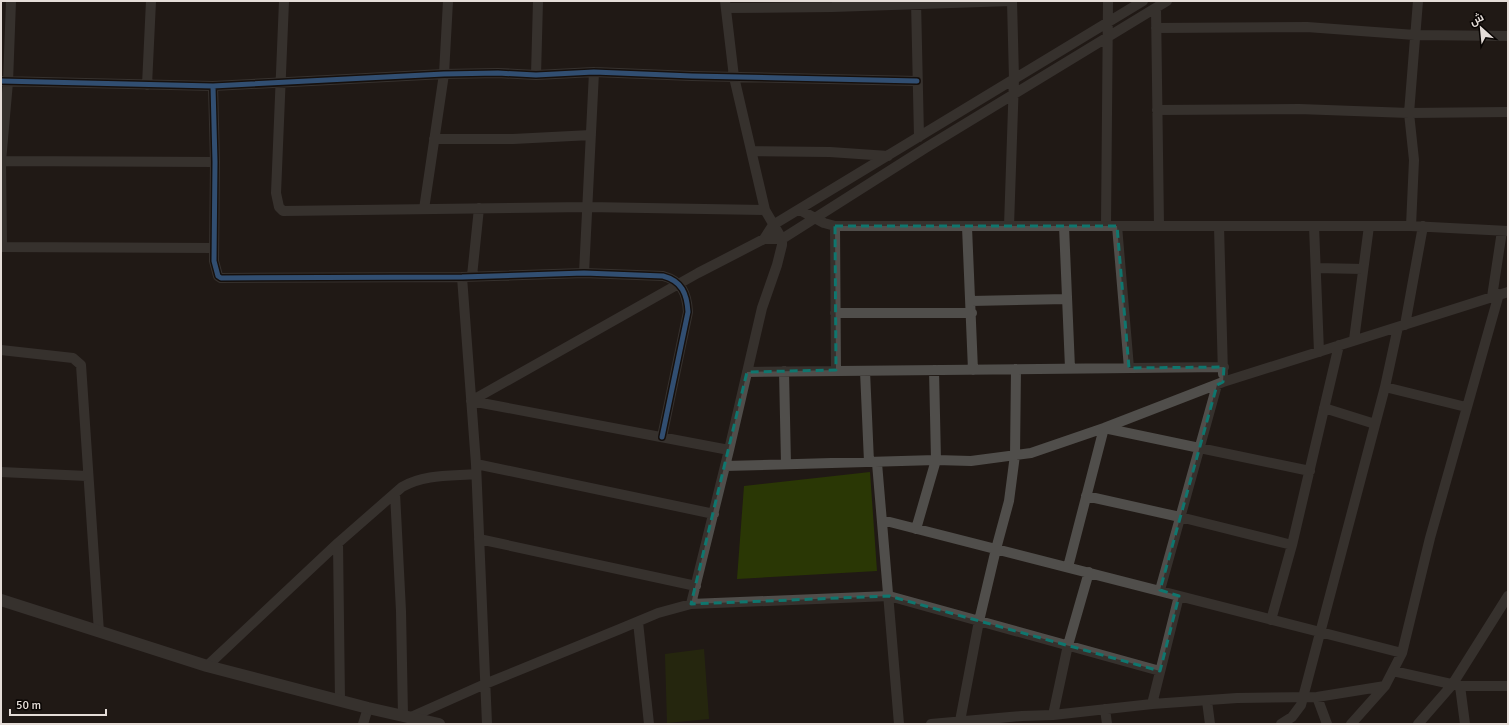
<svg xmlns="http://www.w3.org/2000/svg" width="1509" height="725" font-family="Signika,Cairo,sans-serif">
<rect width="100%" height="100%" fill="#201915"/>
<path fill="#2a3705" d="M870,472L877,571L737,579L744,486Z
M704,649L709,719L667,723L665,654Z"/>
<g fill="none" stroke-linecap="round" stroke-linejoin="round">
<path stroke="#504e4b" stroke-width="10" d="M284,1L276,193L279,207L283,211L587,207L765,210
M916,1L919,137
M726,8L832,7L1011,1
M1156,8L1159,226
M1156,28L1307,27L1415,35L1508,36
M536,75L538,1
M1,81L213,86L444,74L498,73L536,75L594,72L692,76L917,81
M147,85L151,1
M213,86L215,162L214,261L218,276L221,278L462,277L584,273L663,276C682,281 687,294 688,312L662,437
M1157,110L1299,109L1409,113L1508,112
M434,139H513L591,135
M752,151L830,152L888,156
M1,161L215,162
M424,209L444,74L448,1
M800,210L824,223L835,226H1411L1508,231
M1106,225L1108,1
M835,226L836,370
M1009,226L1014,79L1012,1
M1064,226L1070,368
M1117,226L1129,368
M1219,226L1223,374
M1314,226L1319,352
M1411,226L1414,160L1409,113L1418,1
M967,227L973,370
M764,239L773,225L1143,1
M1,247L214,248
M2,247L1,161L8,82L11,1
M1316,268L1363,269
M584,273L594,72
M472,276L479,208
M462,277L476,464L487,724
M1492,297L1502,231
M971,301L1067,299
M835,313H972
M1405,325L1423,226
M1354,340L1369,226
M1,350L73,358L81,365L99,632
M784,371L786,464
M865,371L869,462
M747,372L1224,367
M1385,387L1466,407
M471,401L698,273L764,239H782L927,147L1167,1
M471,401L729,450
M1324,408L1375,424
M877,463L899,724
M476,464L714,514
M725,466L936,460L971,461L1031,453L1104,428L1223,382L1508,292
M1,472L87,476
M395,493L401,611L403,716
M1086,496L1180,517L1292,545
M882,520L1402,653
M916,529L936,460L934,370
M479,539L696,586
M338,543L340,701
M1068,567L1104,428L1310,471
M1160,590L1217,385
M691,604L729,450L762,308L777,265L782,245V239L765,210L734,77L725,1
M1271,620L1292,545L1339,345
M638,622L649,724
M207,666L338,543L402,487C424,474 452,476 476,474
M1393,671L1460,686H1508
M1460,686L1465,724
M1317,697L1327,724
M1207,701L1210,724
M1152,704L1179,596
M1105,709L1107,724
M1053,715L1068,645L1089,572
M411,717L485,684L620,629L658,613L691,604L889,596L1160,671
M960,721L979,621L996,549L1009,501L1015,455L1016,369
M363,724L368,708
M931,724L1022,716L1053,715L1152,704L1237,698L1317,697L1385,686
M1281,724L1292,717L1301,705L1385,387L1398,327
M1351,724L1385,686L1402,653L1430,538L1499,294
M1418,724L1452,685L1508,596"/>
<path stroke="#504e4b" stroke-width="12" d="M1,600L207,666L368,708L439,724"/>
<g stroke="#090503" stroke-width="8">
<path id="cycleway" d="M1,81L213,86L444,74L498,73L536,75L594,72L692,76L917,81
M213,86L215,162L214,261L218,276L221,278L462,277L584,273L663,276C682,281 687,294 688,312L662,437"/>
</g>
<use href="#cycleway" stroke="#468fdf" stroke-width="5"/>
</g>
<path d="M0 0H1509V725H0ZM835,226H1117L1129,368L1224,367L1223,382L1217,385L1160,590L1179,596L1160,671L889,596L691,604L747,372L836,370Z" fill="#201915" fill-opacity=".55" fill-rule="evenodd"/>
<path fill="none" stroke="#0f766e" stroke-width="3" stroke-dasharray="8 5" stroke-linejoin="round" d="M835,226H1117L1129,368L1224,367L1223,382L1217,385L1160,590L1179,596L1160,671L889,596L691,604L747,372L836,370Z"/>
<rect width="1509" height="725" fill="none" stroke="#e5ddd8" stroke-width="4"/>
<g transform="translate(1481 28) rotate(333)" stroke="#090503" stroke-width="3" paint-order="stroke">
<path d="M0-3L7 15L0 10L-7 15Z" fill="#e5ddd8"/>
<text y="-6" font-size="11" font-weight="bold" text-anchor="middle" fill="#e5ddd8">ش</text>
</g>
<path d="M10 709v6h96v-6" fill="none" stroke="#e5ddd8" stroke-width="2"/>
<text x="16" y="709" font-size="12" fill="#e5ddd8" stroke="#090503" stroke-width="3" paint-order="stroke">50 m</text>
</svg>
